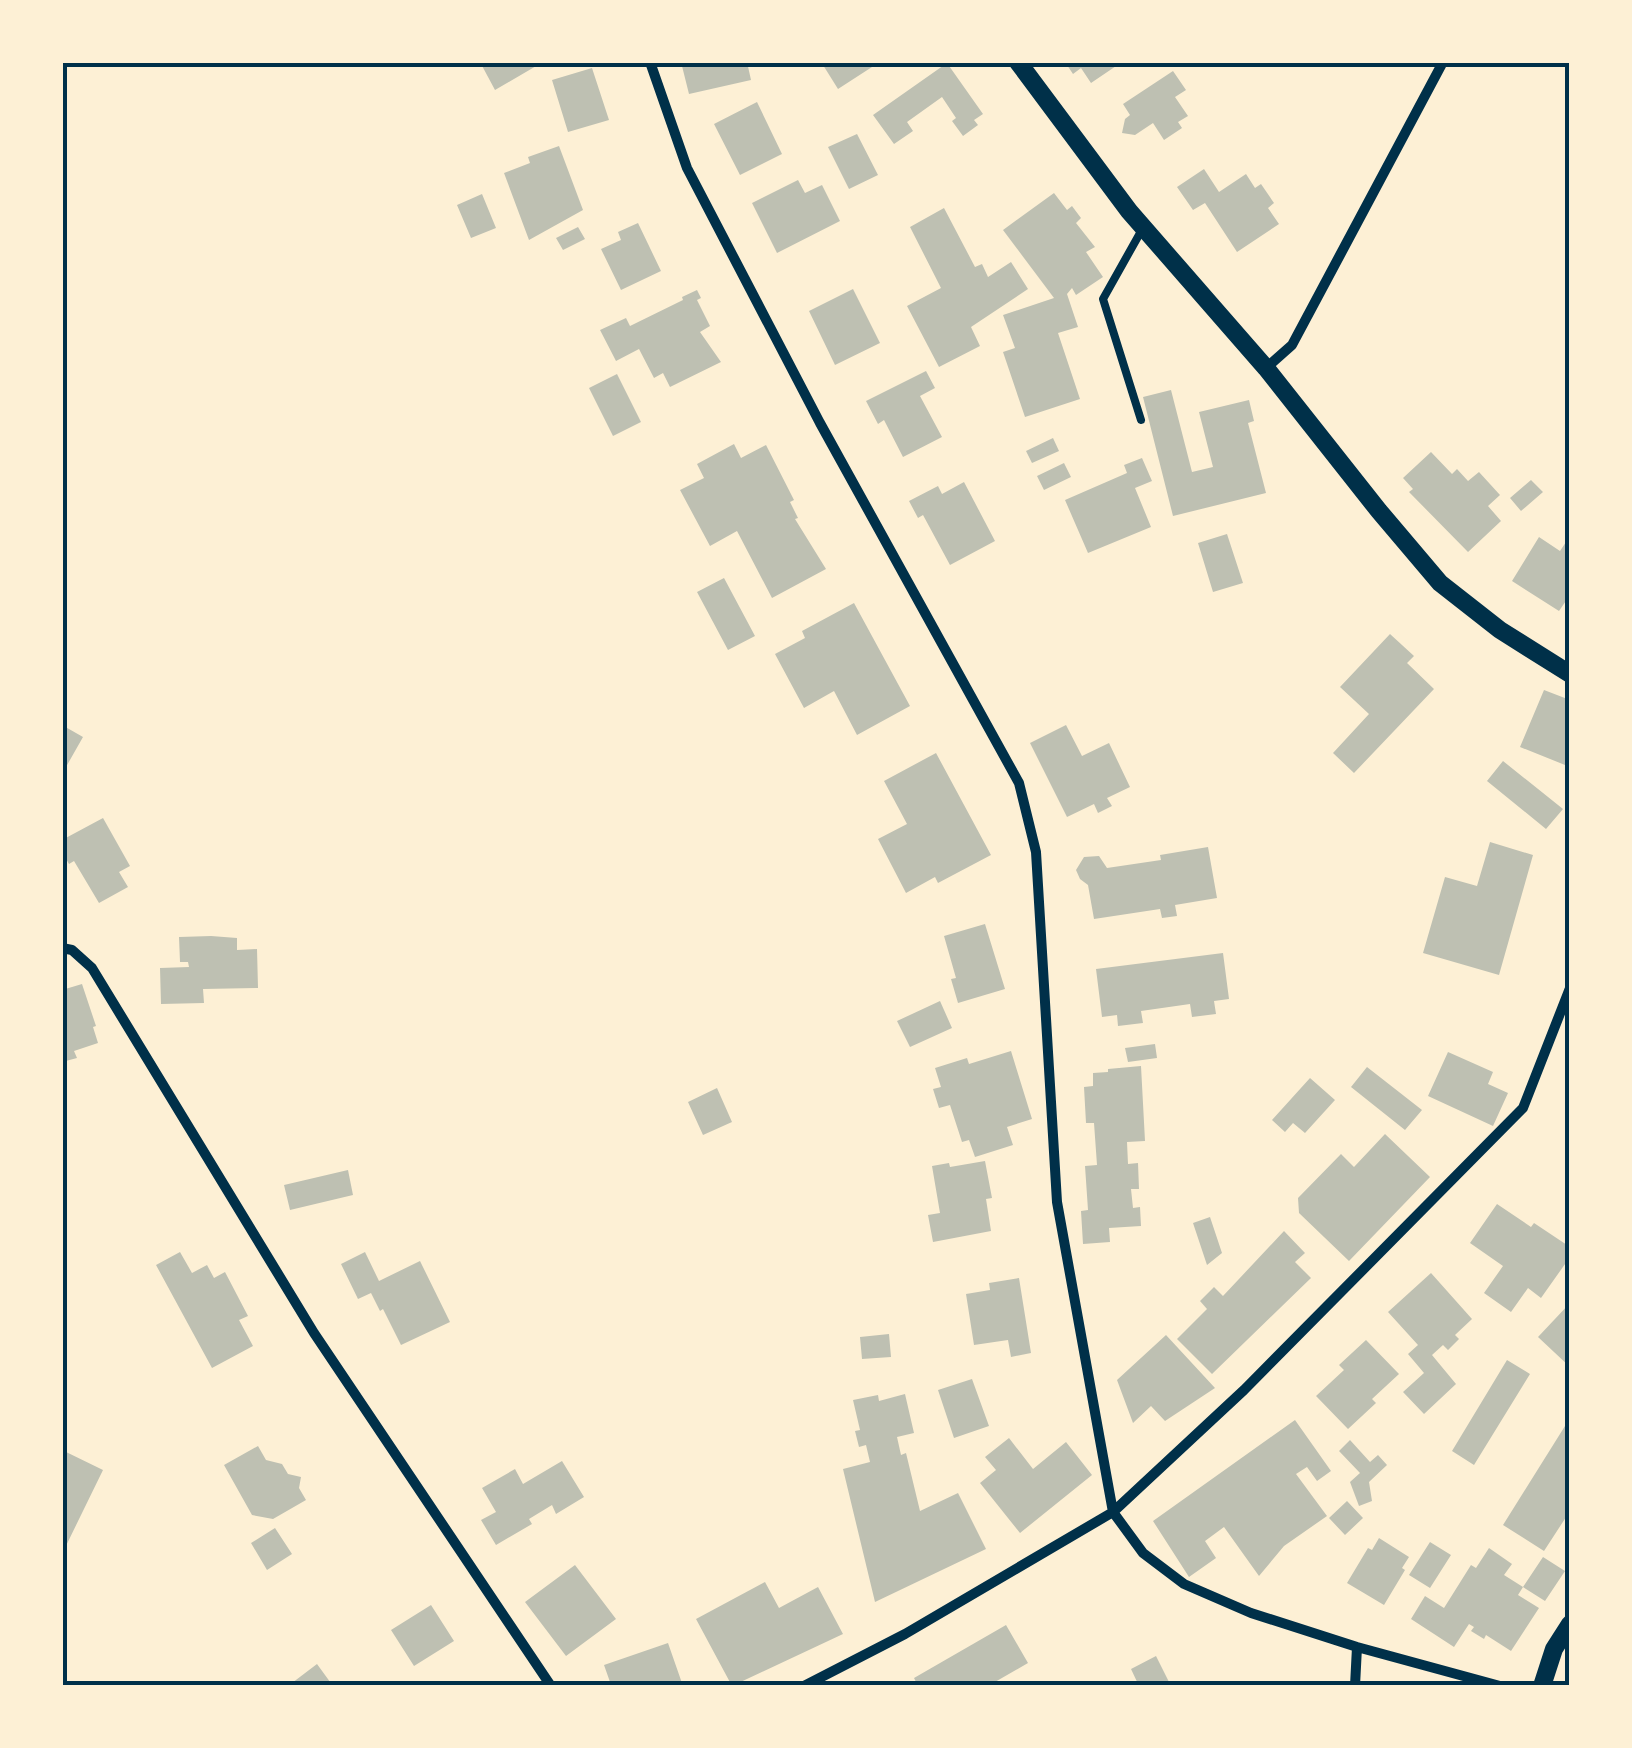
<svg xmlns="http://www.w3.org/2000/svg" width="1632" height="1748" font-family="'PT Serif',serif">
<rect width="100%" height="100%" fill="#fdf0d5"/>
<path fill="#bec0b2" d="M480,62H543L495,90Z
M681,62H747L751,80L689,94Z
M826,62H869L872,67L838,89L823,65Z
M1065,62H1122L1091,83L1081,68L1073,74Z
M947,63L983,114L974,120L978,125L963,136L952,121L956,118L942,97L907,122L913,131L894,144L873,115Z
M592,68L609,120L568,132L552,80Z
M1173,71L1186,90L1175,97L1188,116L1178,122L1182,128L1164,140L1153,123L1135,135L1122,133L1125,119L1130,115L1123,104Z
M757,102L782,154L740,175L714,124Z
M857,134L878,175L849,189L828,147Z
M559,146L583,210L529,240L504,173L530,163L528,157Z
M1204,169L1219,192L1246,174L1255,188L1261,184L1274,203L1268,208L1279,224L1237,252L1205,203L1193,210L1177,187Z
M798,180L805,193L822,185L840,221L777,253L752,203Z
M1054,193L1067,210L1072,206L1081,218L1076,223L1095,247L1086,252L1103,277L1076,295L1072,288L1067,294L1078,327L1058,333L1080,399L1025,417L1003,352L1015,348L1003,315L1054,298L1003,230Z
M482,194L496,228L471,238L457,205Z
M944,208L975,267L982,264L988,277L1011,262L1028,289L971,327L980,346L939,367L907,306L941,288L910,227Z
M638,223L661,271L621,290L601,249L621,240L618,232Z
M578,227L585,239L563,250L556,238Z
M853,289L880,343L835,365L809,311Z
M697,290L701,298L697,300L710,326L700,332L721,362L670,387L663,373L654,378L639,349L616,361L600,330L626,318L630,326L683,300L682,297Z
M926,371L935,388L920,396L942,437L903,457L884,420L878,424L866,401Z
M617,374L641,422L613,436L589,388Z
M1171,390L1192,472L1213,467L1199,412L1249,400L1254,421L1248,423L1266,493L1173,516L1143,397Z
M1053,438L1059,451L1032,463L1026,451Z
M734,444L741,458L766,445L794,500L790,502L798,518L795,519L826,569L772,598L737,531L710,546L680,490L704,478L697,464Z
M1431,452L1452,474L1457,469L1468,481L1479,472L1500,495L1488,506L1501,521L1468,552L1409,492L1413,489L1403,478Z
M1142,458L1152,481L1135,488L1151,527L1088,553L1065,500L1127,473L1124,465Z
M1064,463L1071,477L1044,490L1037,476Z
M1531,480L1543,492L1521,511L1510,498Z
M964,482L995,541L950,565L923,515L918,518L909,501L938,486L942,494Z
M1227,534L1243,583L1213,592L1198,543Z
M1570,536V595L1559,611L1512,581L1539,537L1560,551Z
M724,578L755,636L728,650L697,592Z
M854,603L910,706L857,735L834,691L804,708L775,654L805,638L802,631Z
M1390,634L1414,656L1407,663L1434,689L1354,773L1333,753L1369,714L1340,687Z
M1544,690L1570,700V767L1520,747Z
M62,725L83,737L62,774Z
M1066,725L1082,756L1109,743L1130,787L1107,798L1112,806L1098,813L1094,804L1067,817L1030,743Z
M936,753L991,855L938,883L935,877L906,893L878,839L907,824L884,781Z
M1503,761L1563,809L1546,829L1487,781Z
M103,818L130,866L119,872L128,887L99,903L74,861L69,864L62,852V840Z
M1490,842L1533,855L1499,975L1423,953L1445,877L1477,886Z
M1208,847L1217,898L1175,905L1177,916L1162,918L1160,909L1094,919L1088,885L1080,879L1076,870L1084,857L1099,856L1107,868L1161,860L1160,855Z
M985,924L1005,989L958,1003L951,979L956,978L944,936Z
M211,936L237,938V950L257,949L258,988L203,989L204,1003L161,1004L160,968L189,967L188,962H180L179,937Z
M1223,953L1229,999L1214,1001L1216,1014L1192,1017L1190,1004L1141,1011L1143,1023L1118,1026L1117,1015L1102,1017L1096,969Z
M82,984L96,1026L93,1027L98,1043L74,1051L77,1058L62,1062V990Z
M940,1001L952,1028L910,1047L897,1021Z
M1155,1044L1157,1058L1128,1062L1125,1048Z
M1011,1051L1032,1119L1007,1127L1013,1145L975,1157L969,1140L962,1142L950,1105L939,1108L933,1089L941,1087L935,1068L967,1058L969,1064Z
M1448,1052L1493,1072L1488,1084L1508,1093L1493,1126L1428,1096Z
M1141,1066L1145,1141L1127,1142L1128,1164L1138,1163L1139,1189H1131L1133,1208L1140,1207L1141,1226L1109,1228L1110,1242L1083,1244L1081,1211L1088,1210L1085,1166L1097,1165L1094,1123H1086L1084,1087L1093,1086V1073L1108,1072V1069Z
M1367,1067L1422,1110L1405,1130L1351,1087Z
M1310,1078L1335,1100L1305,1133L1293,1123L1285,1132L1272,1120Z
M717,1088L732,1122L703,1135L688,1102Z
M1385,1134L1430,1177L1349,1261L1299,1213L1298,1198L1341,1154L1354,1167Z
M985,1161L992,1198L986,1199L991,1231L933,1242L928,1215L940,1213L932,1166L949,1163L950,1167Z
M348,1170L353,1195L290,1210L284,1185Z
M1497,1204L1531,1227L1534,1223L1570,1247V1257L1541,1298L1528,1288L1511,1312L1484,1293L1503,1266L1470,1243Z
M1210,1217L1222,1253L1207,1265L1193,1223Z
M1284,1231L1305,1253L1295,1262L1311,1278L1212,1374L1177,1339L1207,1309L1200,1301L1214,1287L1223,1296Z
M180,1252L192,1273L207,1265L214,1278L225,1272L248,1316L239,1320L253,1346L212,1368L156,1265Z
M365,1252L379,1281L420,1261L450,1322L401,1345L383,1309L380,1311L371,1293L358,1299L341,1264Z
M1431,1273L1472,1319L1455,1335L1459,1339L1448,1350L1443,1345L1432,1355L1456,1384L1424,1414L1403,1392L1424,1373L1408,1354L1418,1345L1388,1312Z
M1019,1278L1031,1353L1011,1357L1008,1340L974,1345L966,1294L990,1290L989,1283Z
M1570,1303V1367L1538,1337Z
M889,1334L891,1357L862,1359L860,1337Z
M1166,1335L1215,1388L1165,1421L1151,1406L1133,1423L1117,1380Z
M1366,1340L1399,1374L1372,1399L1376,1403L1348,1429L1316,1396L1344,1370L1339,1365Z
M1507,1360L1530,1374L1474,1465L1452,1451Z
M972,1379L989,1426L954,1438L938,1390Z
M905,1394L914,1433L897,1437L901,1455L906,1453L920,1511L958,1493L986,1549L875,1602L843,1469L870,1462L866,1445L859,1447L855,1431L860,1430L853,1400L878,1395L879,1401Z
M1570,1418V1511L1544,1551L1503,1525Z
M1295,1420L1331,1471L1317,1481L1307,1467L1296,1474L1327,1516L1284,1546L1259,1576L1224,1527L1205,1541L1216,1558L1189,1577L1153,1521Z
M1009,1438L1033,1469L1066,1442L1092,1475L1020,1533L980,1483L996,1470L985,1457Z
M1350,1440L1370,1462L1378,1455L1387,1465L1369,1482L1372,1501L1359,1506L1350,1482L1360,1473L1339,1451Z
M258,1446L266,1460L282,1464L288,1474L301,1477L299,1488L306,1500L273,1519L252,1515L224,1465Z
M62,1450L103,1470L62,1554Z
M562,1461L584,1497L556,1514L552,1505L529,1519L532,1524L496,1545L481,1520L496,1512L482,1488L515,1469L523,1484Z
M1347,1501L1363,1518L1345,1535L1329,1518Z
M275,1528L292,1554L267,1570L251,1543Z
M1379,1538L1409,1557L1402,1568L1405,1570L1384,1605L1347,1583L1368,1548L1372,1550Z
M1430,1542L1451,1555L1430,1588L1409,1575Z
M1489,1548L1512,1564L1504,1575L1523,1587L1518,1595L1539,1608L1511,1651L1486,1635L1484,1639L1471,1631L1474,1627L1469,1624L1454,1647L1411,1619L1425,1596L1444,1608L1471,1565L1476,1568Z
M1543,1557L1565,1571L1545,1601L1523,1587Z
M575,1565L616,1619L566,1656L525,1602Z
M765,1582L779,1608L818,1587L843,1634L732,1686L696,1619Z
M431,1605L454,1641L414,1666L391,1630Z
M1006,1625L1028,1663L988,1686H918L914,1678Z
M668,1643L683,1686H603L610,1682L604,1665Z
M1156,1656L1171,1686H1139L1131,1669Z
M317,1664L333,1686H288Z"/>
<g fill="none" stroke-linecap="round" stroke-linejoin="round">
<path stroke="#003049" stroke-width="8" d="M1141,420L1103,299L1144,226"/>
<path stroke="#003049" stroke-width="10" d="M650,62L687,168L820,423L1019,783L1036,852L1057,1202L1113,1512L1143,1553L1184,1584L1251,1613L1357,1647L1500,1686
M1266,368L1292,345L1443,62
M62,948L72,950L92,968L314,1333L551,1686
M804,1686L905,1634L1113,1512L1244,1390L1523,1108L1570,988
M1355,1686L1357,1647"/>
<path stroke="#003049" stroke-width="18" d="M1018,62L1129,211L1266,368L1379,511L1440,583L1500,630L1570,674
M1542,1686L1554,1649L1570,1624"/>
</g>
<rect width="1632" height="1748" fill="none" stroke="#fdf0d5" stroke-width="130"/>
<rect x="65" y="65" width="1502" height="1618" fill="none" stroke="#003049" stroke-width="4"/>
</svg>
